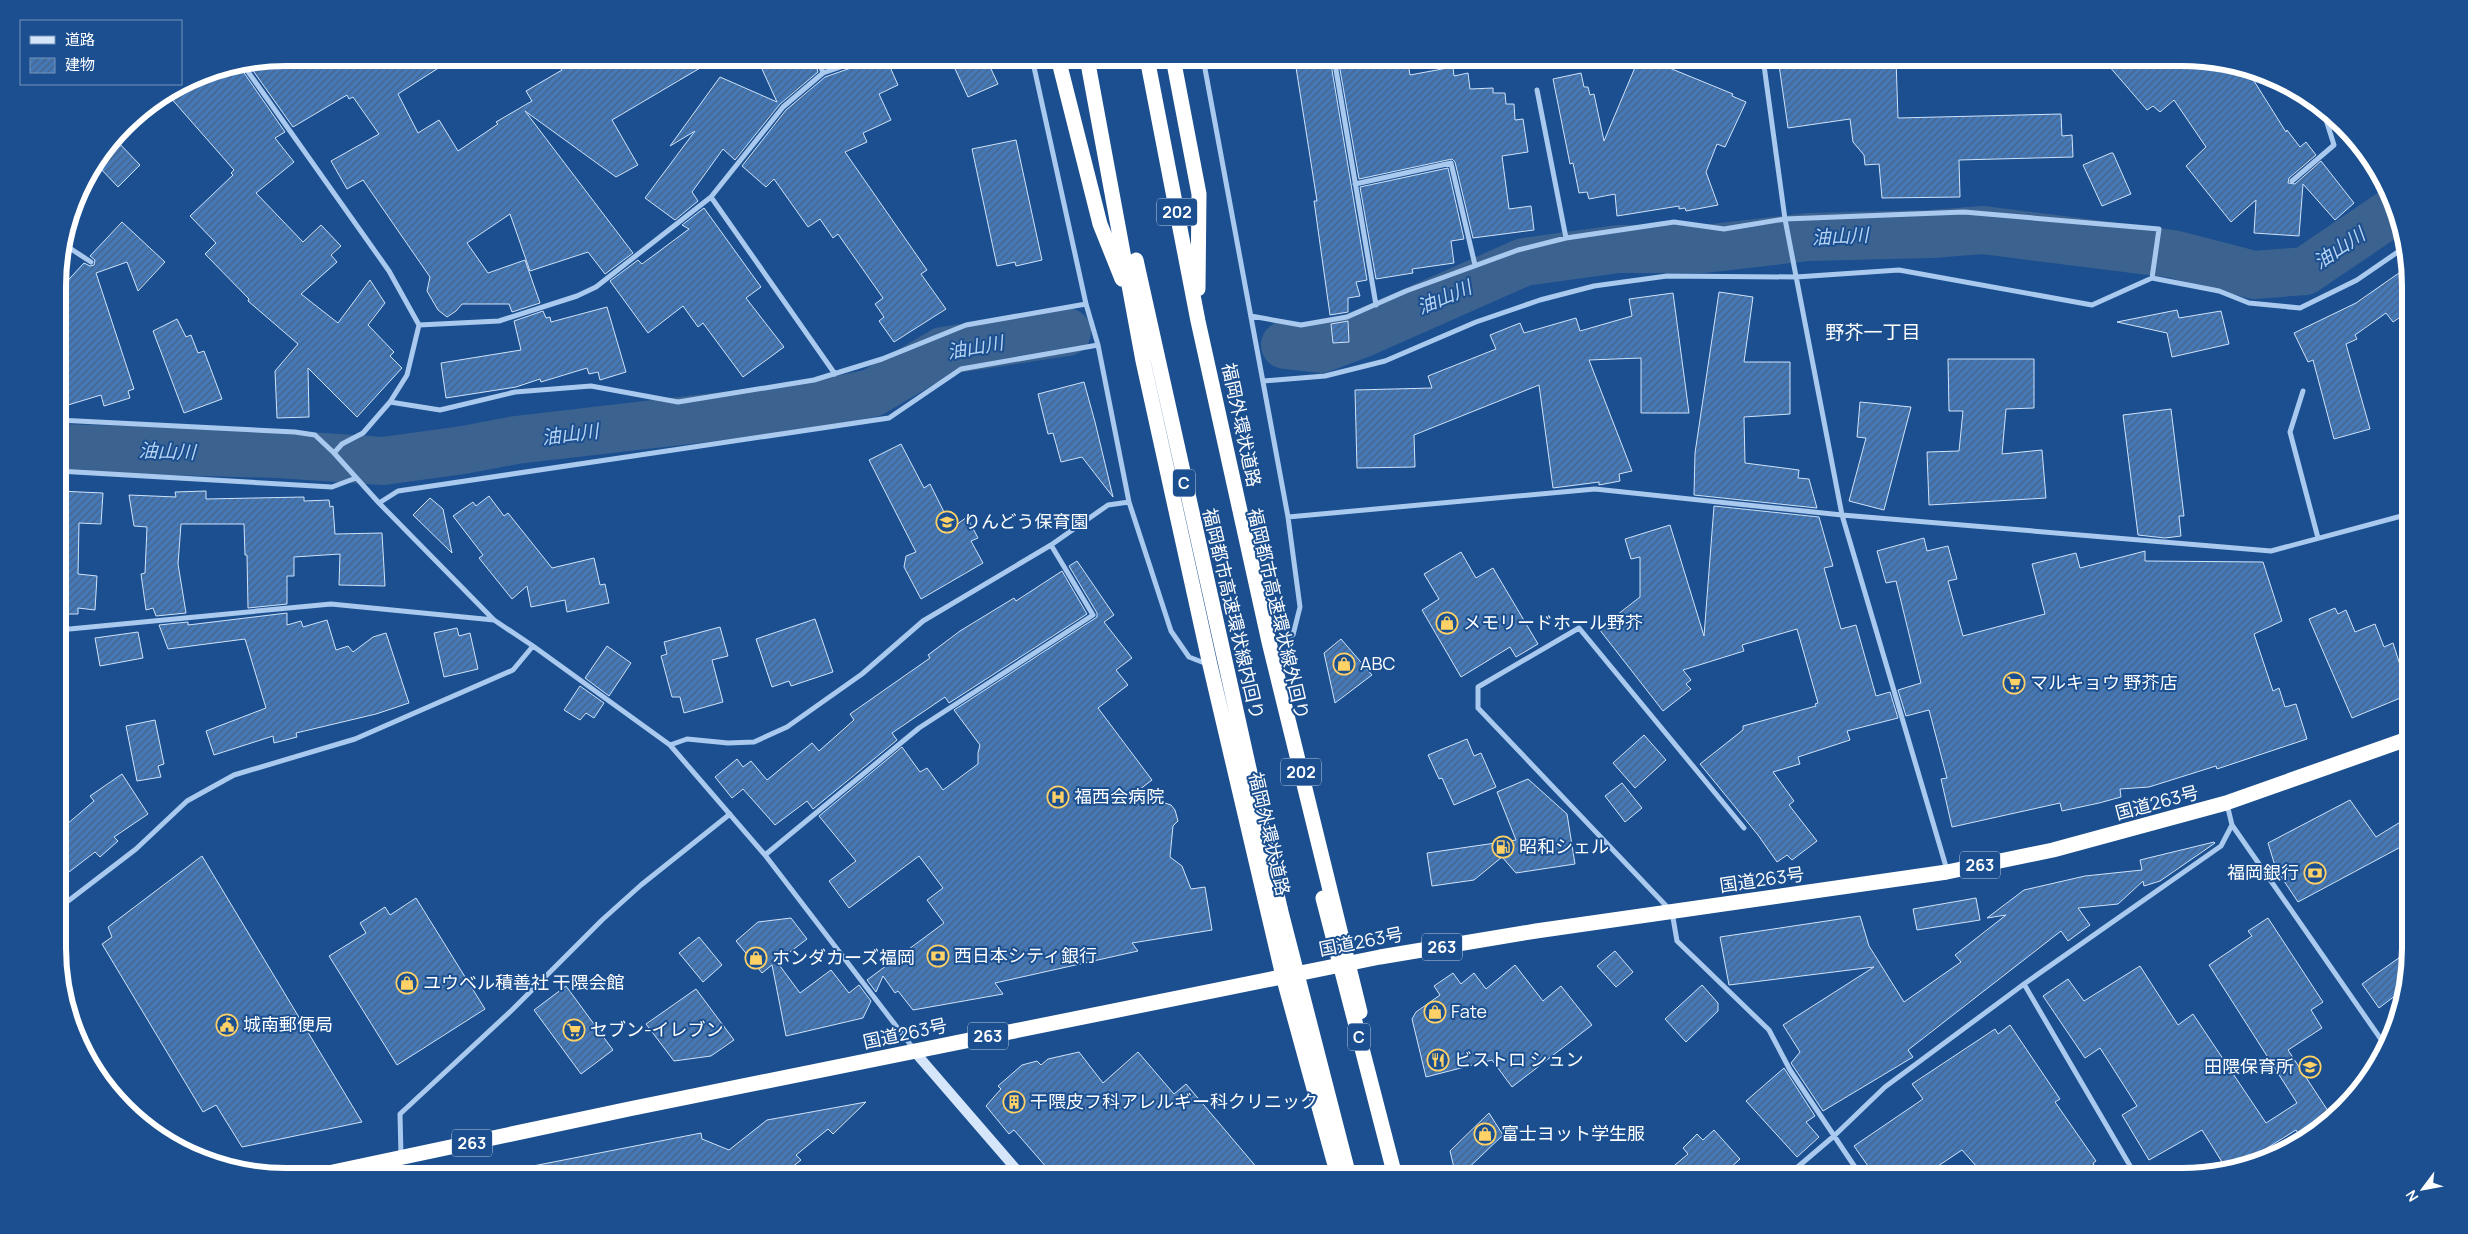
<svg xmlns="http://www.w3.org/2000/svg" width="2468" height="1234" font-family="Manrope,'Noto Sans JP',sans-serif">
<defs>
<pattern id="building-hatch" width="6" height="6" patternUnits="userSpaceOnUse" patternTransform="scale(1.25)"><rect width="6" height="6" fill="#4478b7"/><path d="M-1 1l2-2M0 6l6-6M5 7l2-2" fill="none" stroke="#486282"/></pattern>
</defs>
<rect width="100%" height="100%" fill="#1b4f8f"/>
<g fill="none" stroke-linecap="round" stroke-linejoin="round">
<path stroke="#3c6290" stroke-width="48" d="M1285,345L1321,349L1361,334L1524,262L1618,249H1704L1808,237L1931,234L1983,230L2173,254L2254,275L2305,271L2392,212
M58,448L278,454L383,461L463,450L516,440L809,406L872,393L943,351L1067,332"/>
</g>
<path fill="url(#building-hatch)" stroke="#cfe3fa" d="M287,58H454L398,94L418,133L439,120L458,151L498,124L496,122L532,101L526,91L562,70L559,65L572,58H717L612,120L638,165L616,177L525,111L633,253L605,274L588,252L530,271L510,214L467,243L488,273L525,260L540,303L512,312L509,304H462L456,311L447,317L438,310L427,291L430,277L363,180L347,189L331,161L379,134L353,97L349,99L347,95L293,127L249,65Z
M757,58H814L818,72L780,104L735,160L723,149L692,192L698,201L675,220L645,198L695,131L670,146L720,77L777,102Z
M822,58H855L826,67Z
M871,58H886L898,85L879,94L891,120L863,133L867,142L845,152L927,270L921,274L946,309L894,342L879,321L884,317L875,304L883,298L838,234L833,238L820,219L808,227L774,179L766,187L742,166L786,110L825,77L868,62Z
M950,58H986L998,84L968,97Z
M1302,58H1330L1367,280L1356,282L1360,296L1348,298V312L1330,315L1314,201H1317L1295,61L1302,60Z
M1338,58H1391L1392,60L1407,58L1410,75L1453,67L1454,76L1468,73L1470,89L1493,88V93H1505L1506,104H1514L1515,120L1523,119L1528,152L1502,156L1509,209L1531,206L1534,230L1473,238L1455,162L1452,159L1359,179Z
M1639,58H1645L1733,94L1732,96L1746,102L1725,147L1717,144L1706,172L1718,205L1686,211L1685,208L1679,209V206L1617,216L1615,194L1589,199L1587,192L1579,193L1573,163L1570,164L1553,79L1581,73L1584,87H1588L1590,95L1594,94L1604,141Z
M1778,58L1896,59L1898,118L2061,114L2062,136L2072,135L2073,157L1959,160L1960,197L1882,198L1879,164L1865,165L1864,155L1853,142L1850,119L1788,128Z
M2102,58H2181L2249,73L2286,132L2287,130L2300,147L2306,142L2316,155L2289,178L2288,183L2295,184L2321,161L2354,203L2335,220L2303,184L2299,236L2254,233L2256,200L2231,222L2186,166L2206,147L2174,100L2160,112L2153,106L2147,110Z
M240,67L285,132L275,138L294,162L256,193L303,242L321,225L341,246L331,255L337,262L301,294L338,323L370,280L385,303L368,325L394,352L390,356L402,368L357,417L308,368L309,417L277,418L275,371L298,344L248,301L249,299L205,254L216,243L190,216L233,175L231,173L234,170L169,96L199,75Z
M116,140L140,165L118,187L100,168V161Z
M1016,140L1042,260L1016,266L1015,262L997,266L972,149Z
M2111,153H2113L2131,194L2102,206L2083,165Z
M1448,168L1464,239L1451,241L1454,263L1412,269L1413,273L1376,279L1360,187Z
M704,208L761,287L746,298L784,347L743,377L703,323L698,327L683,306L648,333L610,281L638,260L642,264L689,229L682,225Z
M122,222L165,262L138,291L127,262L96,273L134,389L128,391L130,398L104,406L101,395L58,408V291L84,263L90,266L94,265L95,260L90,256Z
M2409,266V311L2393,322L2386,313L2355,335L2357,339L2346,344L2370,429L2334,439L2313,360L2308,362L2294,333L2356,303Z
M1719,292L1753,297L1744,362H1790V414L1744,417L1745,463L1799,470L1798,478L1809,479L1817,508L1694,495L1695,453Z
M1673,293L1689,413H1641V358L1589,360L1632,471L1619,474L1620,481L1599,485V482L1553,488L1539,385L1414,435L1415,467L1357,468L1355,390L1432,388L1428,376L1496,349L1490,335L1520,323L1524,333L1576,318L1580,331L1632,316L1629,299Z
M607,307L626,372L600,380L598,372L589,374L587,368L541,382L540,379L516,387L446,398L441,363L521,350L514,321L543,311L546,318L550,317L551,322Z
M2177,310L2179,318L2221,311L2229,344L2172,357L2167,333L2117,322Z
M177,319L186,337L191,335L198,353L204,351L222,399L184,413L153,331Z
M1348,321L1349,342L1333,343L1331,324Z
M1948,359H2034V408L2006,409L2002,454L2042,450L2046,498L1929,505L1927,452L1959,451L1963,411H1949Z
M1084,382L1095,422L1113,497L1082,457L1061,462L1053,433L1048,434L1038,394Z
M1860,402L1911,407L1884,510L1849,501L1866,438L1857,437Z
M2171,409L2184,516H2179L2181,536L2165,538L2138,535L2123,415Z
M901,444L924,488L930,484L952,528L967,517L978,538L971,541L983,563L921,599L904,567L906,556L916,552L869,460Z
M58,491L103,493L101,524L79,523L78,574L97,576L95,610L78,608V614H59Z
M206,491V499L304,497V501L329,500L330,507L333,506L335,534L382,533L385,586L339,585L340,554L294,557V576H287V604L248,608L247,555H245L244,524H181L178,564L186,613L156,616L153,608L146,610L141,574L145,573L147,527L134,526L129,495L176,497L175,492Z
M489,496L504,516L508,513L552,568L594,558L600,585L605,584L609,603L567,612L565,600L531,607L527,586L512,599L479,558L483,555L453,516L473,502L476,506Z
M430,498L443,509L452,553L413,515Z
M1714,506L1819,517L1833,566L1824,568L1841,629L1856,625L1876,696L1890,692L1898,718L1847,731L1850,740L1798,757L1800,764L1773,772L1794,801L1789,805L1817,841L1792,860L1787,855L1777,862L1758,835L1700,764L1743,730V726L1816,706L1815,704L1818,703L1797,629L1742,645L1744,651L1683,670L1691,680L1686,684L1691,689L1663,711L1599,629L1640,597V557L1631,559L1625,539L1670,525L1704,636Z
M1924,538L1927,551L1948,546L1957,579L1948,581L1963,636L2045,614L2032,564L2076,553L2080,568L2145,551V561L2263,562L2282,621L2254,634L2273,691L2279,688L2285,707L2296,704L2307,739L2217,769L2216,766L2149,787L2120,789L2121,797L2099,803L2062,811L2060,803L1952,827L1941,779L1947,778L1929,710L1906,716L1898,690L1921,683L1896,581L1886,583L1877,551Z
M1461,552L1476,578L1493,568L1538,644L1516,657L1510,647L1461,677L1422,610L1439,599L1424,574Z
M1077,561L1114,615L1104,622L1132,658L1116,670L1128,685L1098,708L1152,780L1135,793L1171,805L1175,810L1178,821L1173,826L1170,857L1182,866L1191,889L1205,887L1212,930L1132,943L1138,951L995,983L1003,994L913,1010L898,991L895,993L883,976L876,992L867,980L944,923L927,900L943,888L919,856L849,908L829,881L856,861L819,816L902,747L920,772L927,768L943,790L978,764V753L980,745L954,710L1097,617V613L1069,566Z
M1062,571L1087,614L949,703L945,697L892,733L897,740L813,809L807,801L775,825L743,789L732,798L715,777L737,759L743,767L751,761L767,780L812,743L819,751L854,720L850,714L930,658L928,655L960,631L1014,598L1016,601Z
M2335,608L2338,614L2346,610L2355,632L2375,624L2384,647L2393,643L2401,668L2410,665V694L2352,718L2309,619Z
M287,613V625L301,621L303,627L327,620L336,650L348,646L353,652L373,637L386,633L409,703L376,714L296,733L297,737L274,743L273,736L214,755L206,731L266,708L245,639L168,649L159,625L188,622V625Z
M815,619L833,672L791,686L789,681L772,687L756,639Z
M720,627L728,656L712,660L723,702L684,713L680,697H672L661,656L667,654L664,642Z
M457,628L459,636L470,633L478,669L444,677L434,633Z
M138,632L143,658L100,666L95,638Z
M1341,639L1372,675L1335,703L1324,653Z
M607,646L631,663L609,696L585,678Z
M580,686L604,703L594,718L586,713L580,720L564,710Z
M155,720L164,764L158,766L161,777L137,781L126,726Z
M1644,735L1666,760L1635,788L1613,763Z
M1467,739L1474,756L1481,753L1496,787L1454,805L1442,778L1439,779L1428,755Z
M122,774L148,814L114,837L118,841L100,857L95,852L69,872L59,861V831L94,801L90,796Z
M1528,779L1567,814L1575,864L1516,873L1502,857L1474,880L1432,886L1427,853L1516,840L1497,792Z
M1622,783L1642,808L1625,822L1605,796Z
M2350,800L2376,837L2410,816V842L2298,902L2276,869L2268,843Z
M2214,842L2215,843L2160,881L2144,886L2143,881L2118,904L2078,908L2090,925L2068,941L2061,931L1908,1050L1913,1057L1823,1111L1791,1063L1800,1052L1783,1025L1874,967L1729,985L1720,937L1860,916L1869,946L1904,1002L1961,962L1955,955L2006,915L1987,918L2024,890L2085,876L2142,870L2140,860Z
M202,856L362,1122L242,1147L216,1105L203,1112L102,944L112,937L108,927Z
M416,898L485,1009L397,1065L329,956L366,933L360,923L385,907L390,915Z
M1976,898L1980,920L1917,930L1913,909Z
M791,918L807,939L777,962L800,993L831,970L849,993L859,985L871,1001L863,1018L786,1036L772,965L762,973L736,941L758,922Z
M2268,918L2323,1002L2311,1010L2322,1028L2288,1050L2332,1117L2301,1138L2296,1130L2259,1153L2263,1160L2255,1164L2227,1170L2202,1130L2149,1160L2122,1115L2137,1106L2100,1048L2085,1058L2043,996L2068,979L2084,1001L2140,966L2178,1025L2193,1014L2266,1123L2297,1103L2209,965L2252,936L2248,931Z
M699,937L722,965L703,982L679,953Z
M2410,950L2400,992L2379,1008L2362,984Z
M1615,951L1633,972L1616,987L1597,966Z
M1515,965L1543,1001L1561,986L1592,1025L1512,1087L1492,1060L1426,1077L1412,1019L1416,1012L1440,995L1434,986L1453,973L1461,984L1474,973L1486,989Z
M1702,985L1718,1003V1011L1686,1042L1665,1019Z
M566,986L613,1050L581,1074L534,1010Z
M696,989L734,1040L711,1056L674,1061L646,1024Z
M2010,1025L2060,1099L2055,1102L2096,1161L2093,1163L2100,1176H1985L1962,1150L1923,1176H1875L1854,1146L1923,1099L1912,1084L1995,1029L1998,1034Z
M1079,1052L1103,1083L1138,1052L1174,1094L1186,1084L1264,1176H1054L1014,1130L1009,1134L986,1106L1001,1089L998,1086L1022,1065L1037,1061L1041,1065L1048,1059Z
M1784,1068L1815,1116L1806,1122L1819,1137L1797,1157L1746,1101Z
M866,1102L833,1134L828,1129L796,1155L801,1160L781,1176H534L533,1166L701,1133L702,1139L729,1150L767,1120Z
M1489,1113L1503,1135L1460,1176H1456L1450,1151Z
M1714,1130L1740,1159L1722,1176H1662L1688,1154L1683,1148L1697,1134L1703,1140Z"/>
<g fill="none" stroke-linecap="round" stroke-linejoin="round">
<path stroke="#a9c9ee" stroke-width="5" d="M818,58L823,73
M1032,58L1086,304L1098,345L1129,502L1171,631L1189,657L1207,664
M1203,58L1288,517L1300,607L1293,635L1272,642
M1334,58L1376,305
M1763,58L1785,219L1842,515L1947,870
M244,66L389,271L419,325L407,375L390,402
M1537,90L1566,238
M2292,181L2334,145L2322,107
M1355,184L1451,163L1475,265
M711,197L835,374
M65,245L91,262
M1251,316L1301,325L1347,317L1406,291L1518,250L1566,238L1674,222L1724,229L1785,219L1964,212L2159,229L2152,278
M419,325L499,321L577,296L596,287L711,197L783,107L823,73L867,58
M1264,381L1325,376L1385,361L1476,322L1540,300L1594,286L1667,276L1796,277L1899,270L2092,305L2152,278L2219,291L2249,303L2300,308L2357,280L2405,247
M2303,391L2290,432L2318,538
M58,420L295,432L315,435L334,453L342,444L363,433L390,402L440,410L515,392L591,386L678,402L814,380L882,359L966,325L1086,304
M58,471L332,487L356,478
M379,503L398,491L889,418L961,369L1098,345
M1288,517L1595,489L1842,515L2271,551L2409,514
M59,630L331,604L494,620
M533,646L670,745L765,855L913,1048
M670,745L687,739L728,743L754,742L787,727L862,674L923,621L1051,545L1108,505L1129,502
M2232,825L2387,1048
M1744,828L1579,628L1478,687V708L1672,912L1677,941L1769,1030L1790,1070L1861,1176
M765,855L919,728L1093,615L1051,545
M59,908L136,849L187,801L234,775L355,739L513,670L533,646L494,620L379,503L334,453
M2024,984L2136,1176
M401,1156L400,1114L512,1010L602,920L641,885L730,814
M1787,1176L1834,1136L1885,1087L2024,984L2221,846L2232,825L2227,804"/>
<path stroke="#d6e6fa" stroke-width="10" d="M914,1051L1022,1176"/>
<path stroke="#fff" stroke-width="15" d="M1058,58L1100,224L1122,279
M1087,58L1143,361L1210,665L1283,976L1338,1176
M1147,58L1198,321L1269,642L1360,1012
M1173,58L1199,194L1198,289
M1136,260L1280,908
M314,1176L629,1109L1380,957L1536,931L1947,872L2053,850L2226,803L2410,738"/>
<path stroke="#fff" stroke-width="15" d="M1323,898L1395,1176
M1280,908L1349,1176"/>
</g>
<defs>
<g id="school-ring" transform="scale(1.125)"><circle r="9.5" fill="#1b4f8f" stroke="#ffd166" stroke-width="1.5"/><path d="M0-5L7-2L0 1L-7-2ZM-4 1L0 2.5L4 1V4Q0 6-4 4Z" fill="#ffd166"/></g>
<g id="shop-ring" transform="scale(1.125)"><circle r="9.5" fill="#1b4f8f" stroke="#ffd166" stroke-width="1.5"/><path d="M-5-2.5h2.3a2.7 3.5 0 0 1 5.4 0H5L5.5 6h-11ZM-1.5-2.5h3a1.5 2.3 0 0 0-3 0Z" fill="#ffd166"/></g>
<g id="supermarket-ring" transform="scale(1.125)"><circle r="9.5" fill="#1b4f8f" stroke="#ffd166" stroke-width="1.5"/><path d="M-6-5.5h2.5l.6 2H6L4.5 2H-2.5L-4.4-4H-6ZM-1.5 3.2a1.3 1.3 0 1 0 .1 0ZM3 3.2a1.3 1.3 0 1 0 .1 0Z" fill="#ffd166"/></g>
<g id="hospital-ring" transform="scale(1.125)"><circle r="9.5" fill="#1b4f8f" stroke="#ffd166" stroke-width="1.5"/><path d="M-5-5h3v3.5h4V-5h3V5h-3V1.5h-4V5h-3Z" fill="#ffd166"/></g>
<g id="fuel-ring" transform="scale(1.125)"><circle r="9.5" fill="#1b4f8f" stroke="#ffd166" stroke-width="1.5"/><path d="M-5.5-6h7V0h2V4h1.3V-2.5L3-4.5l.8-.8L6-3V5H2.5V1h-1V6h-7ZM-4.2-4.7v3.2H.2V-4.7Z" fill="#ffd166"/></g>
<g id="bank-ring" transform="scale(1.125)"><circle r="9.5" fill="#1b4f8f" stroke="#ffd166" stroke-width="1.5"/><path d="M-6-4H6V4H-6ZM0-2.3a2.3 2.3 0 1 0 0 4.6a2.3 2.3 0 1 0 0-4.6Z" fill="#ffd166"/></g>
<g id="civic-ring" transform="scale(1.125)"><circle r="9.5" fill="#1b4f8f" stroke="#ffd166" stroke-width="1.5"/><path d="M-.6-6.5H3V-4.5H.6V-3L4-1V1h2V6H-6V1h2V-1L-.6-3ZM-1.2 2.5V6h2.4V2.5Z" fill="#ffd166"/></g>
<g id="restaurant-ring" transform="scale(1.125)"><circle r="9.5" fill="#1b4f8f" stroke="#ffd166" stroke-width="1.5"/><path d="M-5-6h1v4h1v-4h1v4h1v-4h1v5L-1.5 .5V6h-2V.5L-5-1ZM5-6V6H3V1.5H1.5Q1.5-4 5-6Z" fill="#ffd166"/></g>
<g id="building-ring" transform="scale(1.125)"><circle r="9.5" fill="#1b4f8f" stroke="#ffd166" stroke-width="1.5"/><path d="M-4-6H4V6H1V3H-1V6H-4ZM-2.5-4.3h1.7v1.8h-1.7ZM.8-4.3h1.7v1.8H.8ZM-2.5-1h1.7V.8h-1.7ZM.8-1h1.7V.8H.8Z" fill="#ffd166"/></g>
</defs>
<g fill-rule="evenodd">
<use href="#school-ring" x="947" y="522"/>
<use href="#shop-ring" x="1447" y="623"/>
<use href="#shop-ring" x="1344" y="664"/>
<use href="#supermarket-ring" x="2014" y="683"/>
<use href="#hospital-ring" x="1058" y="797"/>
<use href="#fuel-ring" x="1503" y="847"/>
<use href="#bank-ring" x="2315" y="873"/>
<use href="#bank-ring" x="938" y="956"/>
<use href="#shop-ring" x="756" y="958"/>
<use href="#shop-ring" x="407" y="983"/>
<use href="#shop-ring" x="1435" y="1012"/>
<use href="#civic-ring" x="227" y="1025"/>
<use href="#supermarket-ring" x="574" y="1030"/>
<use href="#restaurant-ring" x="1438" y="1060"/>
<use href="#school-ring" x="2310" y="1067"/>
<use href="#building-ring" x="1014" y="1102"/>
<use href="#shop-ring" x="1485" y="1134"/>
</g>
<g text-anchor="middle" stroke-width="4" stroke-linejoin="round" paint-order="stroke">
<g fill="#1b4f8f" stroke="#bbcadd" stroke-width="1">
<rect x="1157" y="198.5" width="40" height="27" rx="4"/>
<rect x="1173" y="469.5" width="22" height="27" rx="4"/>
<rect x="1281" y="758.5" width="40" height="27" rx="4"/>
<rect x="1960" y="851.5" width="40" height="27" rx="4"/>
<rect x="1422" y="933.5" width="40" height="27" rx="4"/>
<rect x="968" y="1022.5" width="40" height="27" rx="4"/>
<rect x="1348" y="1023.5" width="22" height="27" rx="4"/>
<rect x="452" y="1129.5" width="40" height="27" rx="4"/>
</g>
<g font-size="16" font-weight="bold" fill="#fff">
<text x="1177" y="218">202</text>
<text x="1184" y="489">C</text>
<text x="1301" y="778">202</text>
<text x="1980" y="871">263</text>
<text x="1442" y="953">263</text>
<text x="988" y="1042">263</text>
<text x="1359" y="1043">C</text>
<text x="472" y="1149">263</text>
</g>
<g font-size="18" fill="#fff" stroke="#1b4f8f">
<text transform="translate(1241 425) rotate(78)" y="6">福岡外環状道路</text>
<text transform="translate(1233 614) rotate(77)" y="6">福岡都市高速環状線内回り</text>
<text transform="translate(1278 614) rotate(77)" y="6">福岡都市高速環状線外回り</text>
<text transform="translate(2157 803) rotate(-15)" y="6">国道263号</text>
<text transform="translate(1269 834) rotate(77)" y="6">福岡外環状道路</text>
<text transform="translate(1762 880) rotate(-8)" y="6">国道263号</text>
<text transform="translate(1361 942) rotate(-11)" y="6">国道263号</text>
<text transform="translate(905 1034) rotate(-12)" y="6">国道263号</text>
</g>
<g font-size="18" fill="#fff" stroke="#1b4f8f" text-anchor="start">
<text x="963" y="528">りんどう保育園</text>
<text x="1463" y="629">メモリードホール野芥</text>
<text x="1360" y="670">ABC</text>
<text x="2030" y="689">マルキョウ 野芥店</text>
<text x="1074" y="803">福西会病院</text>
<text x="1519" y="853">昭和シェル</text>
<text x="2299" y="879" text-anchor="end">福岡銀行</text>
<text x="954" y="962">西日本シティ銀行</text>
<text x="772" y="964">ホンダカーズ福岡</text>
<text x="423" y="989">ユウベル積善社 干隈会館</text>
<text x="1451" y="1018">Fate</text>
<text x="243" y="1031">城南郵便局</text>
<text x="590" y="1036">セブン-イレブン</text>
<text x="1454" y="1066">ビストロ シュン</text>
<text x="2294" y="1073" text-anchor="end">田隈保育所</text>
<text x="1030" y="1108">干隈皮フ科アレルギー科クリニック</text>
<text x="1501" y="1140">富士ヨット学生服</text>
</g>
<g font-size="19" font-style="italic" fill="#b5d3f5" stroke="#1b4f8f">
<text transform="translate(1840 236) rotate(-3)" y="7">油山川</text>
<text transform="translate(2339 248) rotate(-34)" y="7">油山川</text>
<text transform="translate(1444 297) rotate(-23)" y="7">油山川</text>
<text transform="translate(975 347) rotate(-10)" y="7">油山川</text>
<text transform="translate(570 434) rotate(-7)" y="7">油山川</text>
<text transform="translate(167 451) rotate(2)" y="7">油山川</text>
</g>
<g font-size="19" fill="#fff" stroke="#1b4f8f">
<text x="1873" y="339">野芥一丁目</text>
</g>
</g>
<path d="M0 0H2468V1234H0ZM286 66H2182A220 220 0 0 1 2402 286V948A220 220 0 0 1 2182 1168H286A220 220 0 0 1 66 948V286A220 220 0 0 1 286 66Z" fill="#1b4f8f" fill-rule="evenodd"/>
<path fill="none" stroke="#fff" stroke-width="6" d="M286 66H2182A220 220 0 0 1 2402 286V948A220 220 0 0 1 2182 1168H286A220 220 0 0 1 66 948V286A220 220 0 0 1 286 66Z"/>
<rect x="20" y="20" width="162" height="65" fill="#1b4f8f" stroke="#7695bc"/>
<rect x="30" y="36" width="25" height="8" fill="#d6e6fa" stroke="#7695bc"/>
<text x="65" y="45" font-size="15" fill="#ffffff">道路</text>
<rect x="30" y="58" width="25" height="15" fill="url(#building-hatch)" stroke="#7695bc"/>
<text x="65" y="70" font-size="15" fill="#ffffff">建物</text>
<g transform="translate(2423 1189) rotate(238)" stroke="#1b4f8f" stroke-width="4" paint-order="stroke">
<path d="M0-4L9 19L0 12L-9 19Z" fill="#ffffff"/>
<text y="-8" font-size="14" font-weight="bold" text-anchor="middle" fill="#ffffff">N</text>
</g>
</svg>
